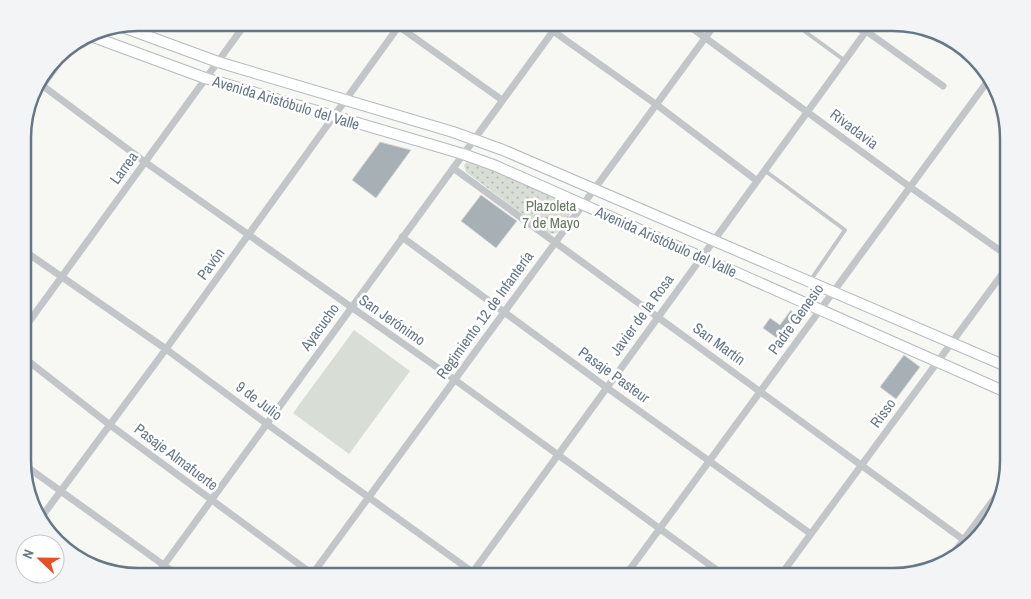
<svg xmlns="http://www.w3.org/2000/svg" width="1031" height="599" font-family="'Archivo Narrow',sans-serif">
<defs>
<pattern id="park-dots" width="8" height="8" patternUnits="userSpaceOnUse" patternTransform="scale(1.25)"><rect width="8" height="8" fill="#d8ded5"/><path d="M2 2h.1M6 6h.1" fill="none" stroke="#b3b9b2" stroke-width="1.8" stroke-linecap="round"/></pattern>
</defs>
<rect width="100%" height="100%" fill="#f7f7f4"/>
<path fill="#d8ded5" d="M354,330L410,371L349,454L293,413Z"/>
<path fill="url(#park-dots)" d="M467,162C485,162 548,196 569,205C575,215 563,225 557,233L549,234L466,172L464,165Z"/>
<path fill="#a7b0b5" stroke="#d8d8d6" d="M380,142L411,150L376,198L352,180Z
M481,195L517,221L496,248L461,221Z
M791,310L796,319L781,341L763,328L770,318L780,325Z
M904,355L920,367L896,399L880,387Z"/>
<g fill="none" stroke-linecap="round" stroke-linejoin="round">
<g stroke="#b4babe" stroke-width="12">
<path id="secondary" d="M120,26L218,62L453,132L503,150L1008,367
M88,35L205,78L463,154L496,166L1008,393"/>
</g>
<path stroke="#c2c6c9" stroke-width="4" d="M796,25L844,60
M764,170L845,230L810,281"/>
<path stroke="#c2c6c9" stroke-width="7" d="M394,23L502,100
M685,23L910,187L1008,256
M850,23L859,29L866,31L943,86
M553,31L657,105L756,180
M43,86L145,162L455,380L725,576
M29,104L72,45
M453,168L968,543
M402,237L606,387L811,534
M23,250L166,349L267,424L478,576
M23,330L246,23
M23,357L110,425L315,576
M23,464L179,576
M40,519L166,349L401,23
M947,562L1003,487
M156,576L559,23
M311,576L716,23
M470,576L872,23
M625,576L990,78
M780,576L1008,266"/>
<use href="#secondary" stroke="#fff" stroke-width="10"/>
</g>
<g text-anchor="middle" stroke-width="5" stroke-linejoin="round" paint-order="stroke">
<g font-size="15" fill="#667785" stroke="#fff">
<text transform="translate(286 103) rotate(17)" y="5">Avenida Aristóbulo del Valle</text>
<text transform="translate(854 129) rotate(37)" y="5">Rivadavia</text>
<text transform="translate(124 168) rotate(-54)" y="5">Larrea</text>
<text transform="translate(666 242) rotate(24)" y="5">Avenida Aristóbulo del Valle</text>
<text transform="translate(211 264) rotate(-54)" y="5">Pavón</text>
<text transform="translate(485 315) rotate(-54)" y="5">Regimiento 12 de Infantería</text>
<text transform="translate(642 315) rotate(-54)" y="5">Javier de la Rosa</text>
<text transform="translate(796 319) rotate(-54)" y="5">Padre Genesio</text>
<text transform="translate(392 320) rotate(35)" y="5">San Jerónimo</text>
<text transform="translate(320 327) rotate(-54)" y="5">Ayacucho</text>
<text transform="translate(719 344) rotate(36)" y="5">San Martín</text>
<text transform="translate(614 375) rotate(36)" y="5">Pasaje Pasteur</text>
<text transform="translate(259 401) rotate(37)" y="5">9 de Julio</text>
<text transform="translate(883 413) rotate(-54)" y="5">Risso</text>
<text transform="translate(176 457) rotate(37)" y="5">Pasaje Almafuerte</text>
</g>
<g font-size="15" fill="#667761" stroke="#fff">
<text x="551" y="211">Plazoleta<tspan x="551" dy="17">7 de Mayo</tspan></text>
</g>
</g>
<path d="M0 0H1031V599H0ZM138 31H893A107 107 0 0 1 1000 138V461A107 107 0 0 1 893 568H138A107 107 0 0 1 31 461V138A107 107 0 0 1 138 31Z" fill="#f3f4f5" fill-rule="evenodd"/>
<path fill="none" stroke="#667785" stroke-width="2.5" d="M138 31H893A107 107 0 0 1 1000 138V461A107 107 0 0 1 893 568H138A107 107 0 0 1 31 461V138A107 107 0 0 1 138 31Z"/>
<g transform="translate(40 559) rotate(292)"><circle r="24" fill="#ffffff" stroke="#c2c9ce"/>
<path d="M0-4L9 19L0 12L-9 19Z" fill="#e55026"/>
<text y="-8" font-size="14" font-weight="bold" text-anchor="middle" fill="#667785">N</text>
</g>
</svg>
